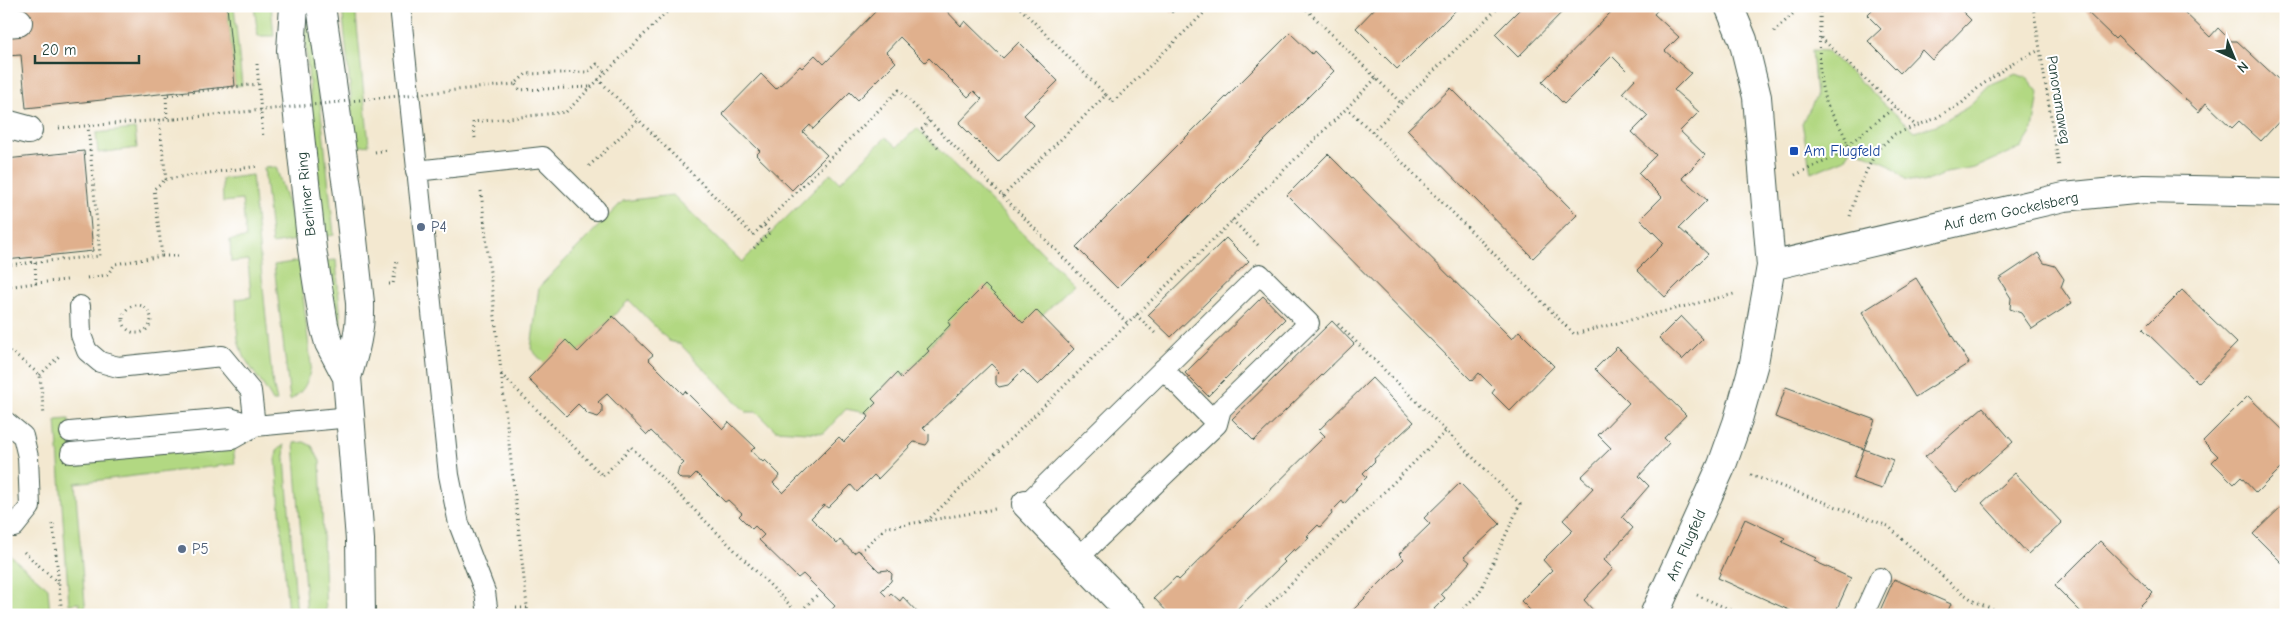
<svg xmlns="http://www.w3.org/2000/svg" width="2292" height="621" font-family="'Comic Neue',sans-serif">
<rect width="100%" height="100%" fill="#fff"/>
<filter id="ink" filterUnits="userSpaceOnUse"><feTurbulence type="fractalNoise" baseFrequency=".02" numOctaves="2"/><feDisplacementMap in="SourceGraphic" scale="10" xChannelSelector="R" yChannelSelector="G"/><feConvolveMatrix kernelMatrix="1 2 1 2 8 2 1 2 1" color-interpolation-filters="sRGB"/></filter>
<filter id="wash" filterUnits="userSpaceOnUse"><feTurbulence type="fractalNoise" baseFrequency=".0096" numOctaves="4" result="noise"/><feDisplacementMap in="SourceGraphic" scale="20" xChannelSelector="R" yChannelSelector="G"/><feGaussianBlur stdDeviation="1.12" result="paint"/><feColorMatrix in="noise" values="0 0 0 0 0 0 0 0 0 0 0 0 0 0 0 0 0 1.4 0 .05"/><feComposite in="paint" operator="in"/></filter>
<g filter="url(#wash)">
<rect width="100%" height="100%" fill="#f3e8d0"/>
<path fill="#b2d882" stroke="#688a5b" d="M227,6H234L242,85L235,86Z
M254,6H271L274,36H258Z
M342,6H355L369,145L356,147Z
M306,21L310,22L312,27L334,235L323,237L304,26Z
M1812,50L1827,51L1915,132L1936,125L1968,107L1989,85L2016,74L2027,78L2039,93L2033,130L2022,147L1975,168L1946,173L1923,183L1905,179L1888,164L1852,148L1845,159L1811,173L1802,123L1816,97Z
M917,128L1074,284L1041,316L1023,323L948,322L950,325L927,348L929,351L901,378L897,373L876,403L866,413L846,409L824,433L775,430L757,412H746L680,344L669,341L629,300L578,352L544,363L531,349L539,287L623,201L673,195L742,262L831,173L840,182L886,137L897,147Z
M135,129L137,148L98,153L96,133Z
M276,167L296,229L297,240L272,244L264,168Z
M252,175L272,379L277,401H273C263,382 247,367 240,347C236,338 237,310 236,299L251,297L248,260L231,262L230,240L246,238L242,200L223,202L222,179Z
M336,260L341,323L337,328L324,261Z
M299,261L311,365C308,382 305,391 290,400L274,265Z
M69,419L72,461L233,445L235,464L75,483L86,615H81L79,603L69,604L56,420Z
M304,442L312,446L320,461L326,615H307L294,443Z
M284,445L297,615H288L276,458L277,450Z
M6,552L48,588L50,615H14L6,609Z"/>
<g id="blocks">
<path fill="#e0b08d" d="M6,6H227L235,86L26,108L21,55L6,56Z
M872,6H942L961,26L965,21L1003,58L1019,42L1058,81L1024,115L1034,125L998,162L959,123L982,99L974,91L968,97L929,58L925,62L900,37L886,52L896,62L858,100L850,92L813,129L810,125L803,132L827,155L792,190L756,155L760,151L722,114L761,74L776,89L800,66L802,68L815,55L824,64L876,11Z
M1166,6H1179L1172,13Z
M1377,6H1460L1397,69L1356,28Z
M1523,6H1568L1518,57L1495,34Z
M1617,6H1661L1654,14L1679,37L1665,51L1691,73L1674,90L1699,112L1680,131L1705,155L1682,178L1707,200L1679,228L1708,254L1665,297L1637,270L1664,243L1640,219L1662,197L1638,173L1656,155L1632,132L1648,116L1623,92L1635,79L1612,56L1564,104L1542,82Z
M1876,6H1966L1962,11L1971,20L1932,60L1922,50L1900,73L1868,41L1881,29L1867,15Z
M2081,6H2178L2210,37L2218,28L2231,41H2237L2278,79L2283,74L2286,77V114L2261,141L2239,121L2232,128L2206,103L2199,112L2118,36L2115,39Z
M1290,33L1312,54L1314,51L1334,71L1117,288L1076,247Z
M1451,88L1577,215L1533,258L1407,130Z
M84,151L93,251L6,260V159Z
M1328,154L1512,339L1519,331L1554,366L1510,411L1492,393L1495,389L1479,373L1472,381L1287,195Z
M1226,238L1249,261L1171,337L1148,315Z
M2038,253L2044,263L2055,266L2064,279L2061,287L2072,303L2032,329L2021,313L2010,309L2011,298L1999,279Z
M1916,278L1969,363L1915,397L1862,312Z
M985,285L1023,323L1036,310L1074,349L1038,385L1023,370L1008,385L999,387L996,384V375L999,372L991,364L923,428L929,434V441L926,445L914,442L878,479L874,475L857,492L851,485L828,508L824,505L811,518L837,544L840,540L854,553L858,550L879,571L888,570L892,574L891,581L881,591L887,597L891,593L900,601L903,597L918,613L916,615H827L835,606L803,574L798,578L759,540L764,535L755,526L752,529L739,516L742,513L728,500L725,502L696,473L690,479H681L677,475L679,468L684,463L651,431L647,435L607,394L598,402L602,406V413L598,417L588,414L578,404L566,416L528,379L566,340L578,352L613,316L653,355L648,359L683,394L685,391L723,429L729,422L755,447L751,451L763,462L765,460L780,475L773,483L783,493L839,437L844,442L869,417L866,413L876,403L872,399L897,373L901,378L929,351L927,349L950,325L948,322Z
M2182,290L2237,343L2198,383L2143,329Z
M1263,296L1285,319L1208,396L1185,373Z
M1681,316L1703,339L1682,360L1659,338Z
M1332,321L1354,344L1254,441L1232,419Z
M1617,347L1686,415L1664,438L1669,443L1639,476L1649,486L1622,517L1633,528L1604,560L1613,569L1584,600L1593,610L1589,615H1535L1521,601L1552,570L1543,560L1573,530L1563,520L1593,488L1581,477L1611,448L1598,435L1629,403L1595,369Z
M1372,378L1414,422L1374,459L1375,461L1363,473L1367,477L1355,489L1357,490L1344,504L1342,501L1331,512L1332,514L1320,527L1318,525L1307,536L1309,538L1295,551L1294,549L1283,560L1285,562L1231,615H1170L1154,598L1176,577L1179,580L1325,436L1319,430Z
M1786,387L1875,420L1864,449L1775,417Z
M2248,396L2286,433V463L2256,493L2241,477L2234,484L2212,462L2218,456L2203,441Z
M1983,407L2013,442L1956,492L1925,457Z
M1864,449L1893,460L1882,489L1853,479Z
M2015,473L2062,523L2028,554L1982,503Z
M1460,483L1500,524L1464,557L1470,562L1441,594L1445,598L1434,609L1436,611L1431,615H1348L1404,559L1399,554L1430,524L1424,518Z
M2286,502V567L2253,534Z
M1745,519L1785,538L1782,542L1816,558L1814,561L1851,578L1834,615H1789L1791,611L1718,578Z
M2100,541L2153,593L2131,615H2084L2055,586Z
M1894,579L1951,604L1946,615H1878Z"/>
</g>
</g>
<g filter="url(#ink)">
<use href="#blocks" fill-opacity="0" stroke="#3f574b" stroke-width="1"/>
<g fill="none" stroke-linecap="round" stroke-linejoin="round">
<g stroke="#3f574b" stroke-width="22">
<path id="service" d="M400,6L449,475L459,524L485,592L488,615
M416,171L543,157L596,210
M80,306L81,335L87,351L100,362L118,367L222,356L251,391L255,426
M1163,369L1217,424
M6,422L23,436L28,457L30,507L14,527
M70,432L230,418L255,426L351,417
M71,453L232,439L255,426
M1026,504L1260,274L1309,323L1221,409L1217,424L1078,558
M1863,615L1880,578"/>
</g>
<g stroke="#3f574b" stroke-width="30">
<path id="pedestrian" d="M6,23L18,22
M6,124L28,130"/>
</g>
<g stroke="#3f574b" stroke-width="30">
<path id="minor" d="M1771,266L2064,197L2144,189L2286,192
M1026,504L1133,615
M1654,615L1722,465L1737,423L1754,363L1771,266L1757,97L1743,40L1729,6"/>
</g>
<g stroke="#3f574b" stroke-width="30">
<path id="tertiary" d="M294,6L291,50L312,249L324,325L329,343L347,377L360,540L361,615
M321,6L348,194L360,303C361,329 355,352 347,377"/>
</g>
<path stroke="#3f574b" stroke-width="3" stroke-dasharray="1 4" stroke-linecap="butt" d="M1303,6L1401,103L1500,6
M2033,6L2059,167
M1774,32L1801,6
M1821,38L1916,126
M257,64L263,138
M598,79L753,235L899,90L1128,324
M589,87L520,90L515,84L526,74L588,72L597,64L605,72
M1106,95L1113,102L1211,6
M1401,103L1372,132L1574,334L1734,294
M167,118L166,95L258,84
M159,119L166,179L259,166
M929,121L921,130L939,148
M59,128L175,119
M1372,132L1347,108L1376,78
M475,138L473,122L566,112L673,6
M1848,145L1896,106
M375,152L388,150
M589,166L638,120
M1795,175L1841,154L1848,145C1843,127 1829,114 1824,96C1816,67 1821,36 1820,6
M481,191L528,615
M1003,196L1106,95L1018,6
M1850,216L1858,188L1877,150L1895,134L1934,119L1962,103L1979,87L2014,62L2040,50
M1232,220L1259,246
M754,248L770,232L764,225
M162,256H178
M35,263L36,283L67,280
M6,265L100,256L88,126
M87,278L107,275L115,264L162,256L154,189L166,179
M389,284H393L397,261
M6,287L36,283
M123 319a14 14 0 1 1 28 0a14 14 0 1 1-28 0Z
M1136,315L1157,335
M1338,324L1520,504L1479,593L1457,615
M6,348L40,375L44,416
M501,374L603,476L631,447L798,613
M40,375L59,356
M1751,475L1888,526L1954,587L1974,601L1993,609L2010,612L2012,615
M927,521L1347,108
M53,524L62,615
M24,552L58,583
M860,552L885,528L995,509
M1697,595L1742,615
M516,608H528
M798,614L819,593
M1259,615L1446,431"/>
<use href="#service" stroke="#fff" stroke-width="20"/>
<use href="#pedestrian" stroke="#fff" stroke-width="28"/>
<use href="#minor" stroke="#fff" stroke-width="28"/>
<use href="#tertiary" stroke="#fff" stroke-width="28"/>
<path stroke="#3f574b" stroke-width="3" stroke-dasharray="1 4" stroke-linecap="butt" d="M175,119L515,84"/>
</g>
</g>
<rect fill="#1a4fb4" stroke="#fff" stroke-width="2" x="1789" y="146" width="10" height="10" rx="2.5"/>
<g fill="#5c6f8a" stroke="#fff" stroke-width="2">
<circle cx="421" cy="227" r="5"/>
<circle cx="182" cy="549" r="5"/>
</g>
<g text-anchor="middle" stroke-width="4" stroke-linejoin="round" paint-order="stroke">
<g font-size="15" fill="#1f3d34" stroke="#fff">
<text transform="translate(2059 100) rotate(81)" y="5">Panoramaweg</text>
<text transform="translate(306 194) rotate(-96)" y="5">Berliner Ring</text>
<text transform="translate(2011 211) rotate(-12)" y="5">Auf dem Gockelsberg</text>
<text transform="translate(1686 545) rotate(-66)" y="5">Am Flugfeld</text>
</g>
<g font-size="15" fill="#164399" stroke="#fff" text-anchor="start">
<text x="1804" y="156">Am Flugfeld</text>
</g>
<g font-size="15" fill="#4e5e75" stroke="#fff" text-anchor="start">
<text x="431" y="232">P4</text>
<text x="192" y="554">P5</text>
</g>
</g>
<rect width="2292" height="621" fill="none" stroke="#fff" stroke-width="25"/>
<g transform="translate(2234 58) rotate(136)" stroke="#ffffff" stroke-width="4" paint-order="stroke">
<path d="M0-4L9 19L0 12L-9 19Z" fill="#1f3d34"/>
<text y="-8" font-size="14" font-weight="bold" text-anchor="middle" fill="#1f3d34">N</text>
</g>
<path d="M35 55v8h104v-8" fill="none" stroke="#1f3d34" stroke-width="2.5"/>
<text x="42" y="55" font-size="15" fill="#1f3d34" stroke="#ffffff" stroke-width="4" paint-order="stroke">20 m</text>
</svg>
